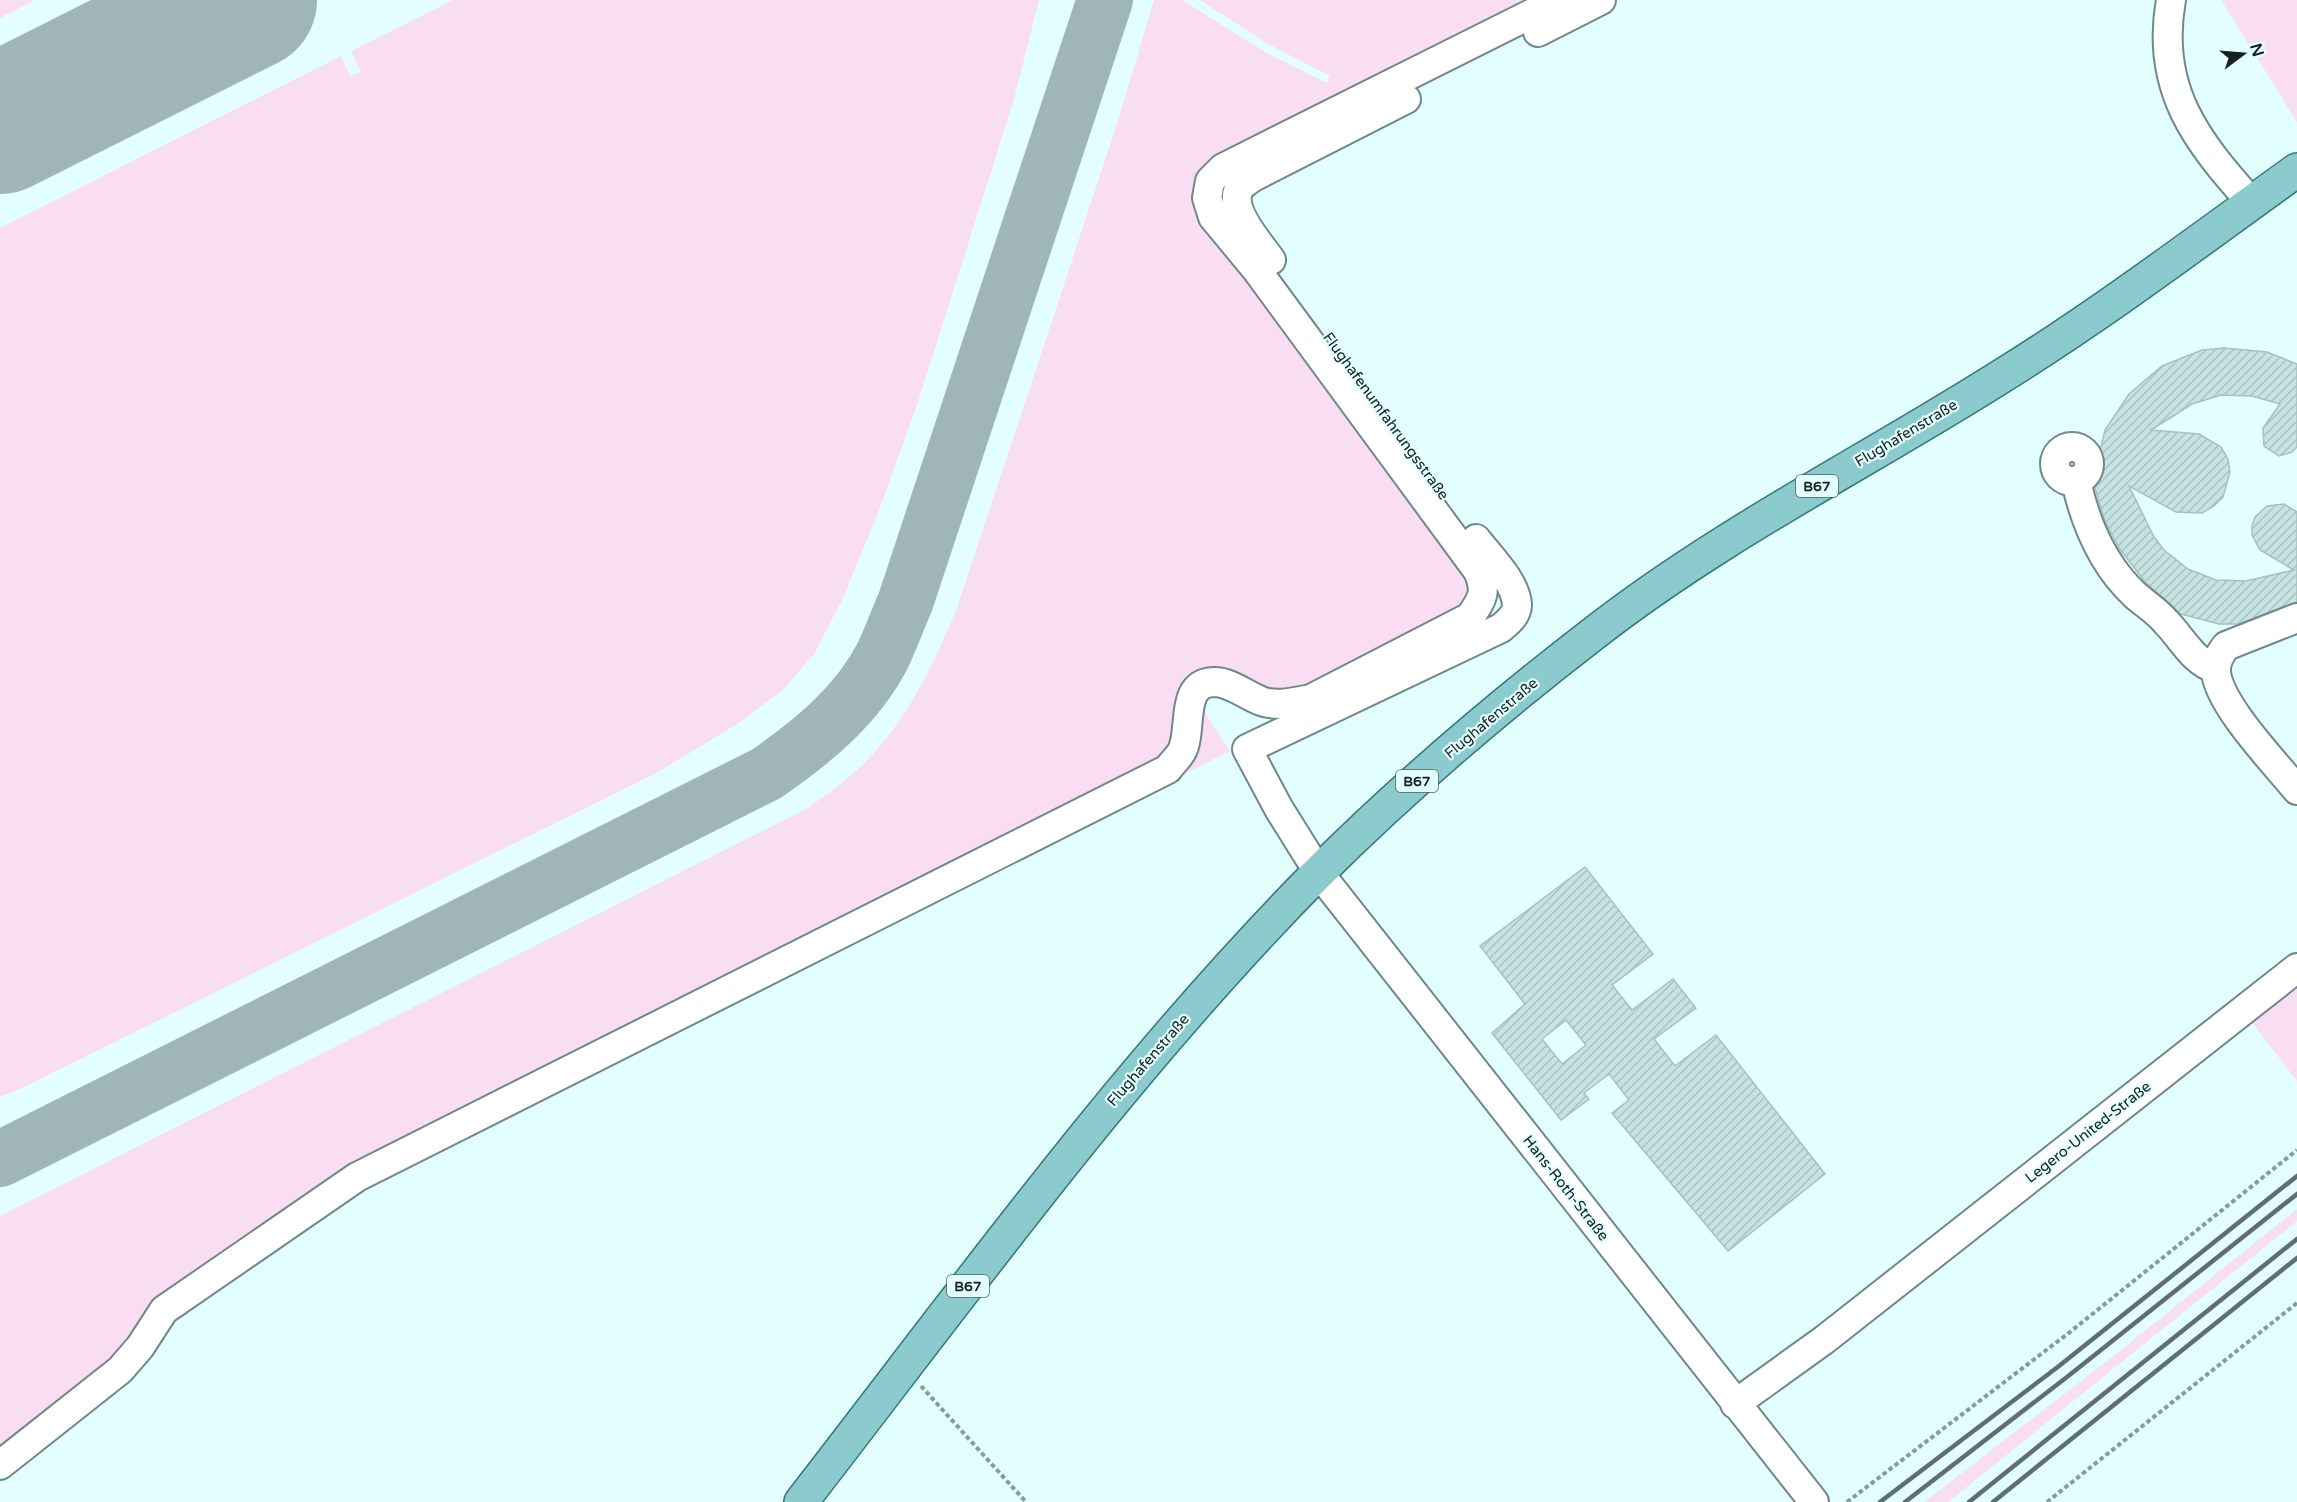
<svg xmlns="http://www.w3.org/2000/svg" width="2297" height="1502" font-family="'Varela Round',sans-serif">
<defs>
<pattern id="building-hatch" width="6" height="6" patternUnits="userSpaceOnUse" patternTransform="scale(1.5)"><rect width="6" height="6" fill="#c7e2e2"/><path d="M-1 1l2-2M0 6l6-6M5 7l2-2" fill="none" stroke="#aac2c2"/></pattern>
</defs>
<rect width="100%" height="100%" fill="#e2fefe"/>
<path fill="#f9ddf2" d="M0,0H35L0,18Z
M453,0H1039L1014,99L918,402L878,513L842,600L814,654L784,689L736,725L656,773L24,1087L0,1097V228L341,56L350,76L361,72L351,51Z
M1154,0H1182L1265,52L1327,83L1330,76L1268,44L1200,0H1547L1203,180L1475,580L1466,612L1336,681L1276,697L1221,674L1170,755L425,1137L131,1347L0,1457V1216L808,808C825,795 844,783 859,768C906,724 933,666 957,608L1118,121Z
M2221,0H2297V122Z
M1197,701L1230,751L1182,775L1178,770Z
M2297,983V1081L2250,1020Z
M2297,1209V1221L1948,1502H1924L2111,1358Z"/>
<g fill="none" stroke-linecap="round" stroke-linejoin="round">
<path stroke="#a0b6b6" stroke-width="56" d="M0,1159L766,774C811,743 857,706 883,655C891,638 897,621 905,603L1105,0"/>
<path stroke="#a0b6b6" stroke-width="140" d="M0,124L247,0"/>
</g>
<path fill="url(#building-hatch)" stroke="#a6c0c0" stroke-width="1.5" fill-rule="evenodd" d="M2224,348L2267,352L2297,364V447L2292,452L2279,456L2264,446L2263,428L2280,404L2252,396L2221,395L2192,404L2151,430L2199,434L2221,447L2228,459L2230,472L2223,497L2214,506L2202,513L2176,512L2129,486L2154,537L2164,550L2188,569L2216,580L2246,581L2294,570L2260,550L2252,535V526L2255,517L2267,506L2284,504L2297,512V602L2238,624H2219L2181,614L2146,583L2119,548L2105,521L2095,488V472L2105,430L2129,394L2162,366L2202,350Z
M1585,867L1653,954L1612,985L1632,1010L1673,979L1696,1008L1654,1039L1675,1066L1716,1035L1825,1174L1728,1251L1612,1113L1629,1100L1609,1074L1584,1093L1589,1099L1561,1120L1492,1033L1525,1004L1480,946ZM1566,1020L1586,1045L1562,1064L1542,1039Z"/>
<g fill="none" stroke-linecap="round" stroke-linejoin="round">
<g stroke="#6f8889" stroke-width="32">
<path id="minor" d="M2171,0C2155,88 2196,141 2252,203
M1538,32L1601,0
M1271,260C1260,244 1228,210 1239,189C1241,185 1249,180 1253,177L1406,99
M2055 464a17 17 0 1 1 34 0a17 17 0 1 1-34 0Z
M2076,481C2085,522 2103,565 2135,595C2145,604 2157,611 2166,622C2182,638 2193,662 2216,669
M1476,539C1489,556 1516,582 1517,605C1517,615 1508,622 1501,628L1247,749L1279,809L1319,873L1814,1502
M2297,618L2226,646C2220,654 2215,662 2216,672C2219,705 2275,763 2297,790
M1735,1404L1824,1340L2297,968
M0,1465L120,1370L140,1347L164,1310L357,1177L1168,769C1172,763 1179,757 1182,751C1193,729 1179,683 1214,682C1231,682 1245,695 1261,701C1276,707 1296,702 1311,699L1470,617C1483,598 1487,592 1478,571L1256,269L1213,217L1207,198L1210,181L1223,168L1559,0"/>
</g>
<g stroke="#31797a" stroke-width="36">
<path id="major" d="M801,1502C967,1288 1126,1067 1317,874C1403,788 1497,708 1593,634C1721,534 1868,461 2005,374C2106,311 2201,239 2297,170"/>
</g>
<path stroke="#879b9b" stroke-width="4" stroke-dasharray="4.5 3" stroke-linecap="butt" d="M921,1386L1026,1502
M1847,1502L2070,1332L2297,1150
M2047,1502L2297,1303"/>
<use href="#minor" stroke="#fff" stroke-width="28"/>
<use href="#major" stroke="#8ccbcd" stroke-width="33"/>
<path stroke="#5f6f6f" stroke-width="4.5" d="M1880,1502L2059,1366L2297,1176
M1905,1502L2067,1377L2297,1194
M1969,1502L2297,1239
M1993,1502L2297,1258"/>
</g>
<g text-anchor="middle" stroke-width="4.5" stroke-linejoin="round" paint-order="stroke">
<g fill="#e2fefe" stroke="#536363" stroke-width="1.5">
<rect x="1796" y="475" width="42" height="22" rx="4.5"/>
<rect x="1396" y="770" width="42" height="22" rx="4.5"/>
<rect x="947" y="1275" width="42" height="22" rx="4.5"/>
</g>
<g font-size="14" font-weight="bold" fill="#162020">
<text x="1817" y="491">B67</text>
<text x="1417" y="786">B67</text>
<text x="968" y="1291">B67</text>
</g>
<g font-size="15" fill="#162020" stroke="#e2fefe">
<text transform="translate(1386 416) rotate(54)" y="5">Flughafenumfahrungsstraße</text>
<text transform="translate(1906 433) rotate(-31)" y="5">Flughafenstraße</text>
<text transform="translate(1491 718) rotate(-40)" y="5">Flughafenstraße</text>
<text transform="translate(1148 1060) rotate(-49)" y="5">Flughafenstraße</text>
<text transform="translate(2088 1132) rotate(-38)" y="5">Legero-United-Straße</text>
<text transform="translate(1566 1188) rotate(52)" y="5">Hans-Roth-Straße</text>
</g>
</g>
<g transform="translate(2243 54) rotate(74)" stroke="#e2fefe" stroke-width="4.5" paint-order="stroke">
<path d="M0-4.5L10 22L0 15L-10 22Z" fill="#162020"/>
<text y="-9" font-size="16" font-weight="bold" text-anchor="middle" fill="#162020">N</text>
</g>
</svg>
